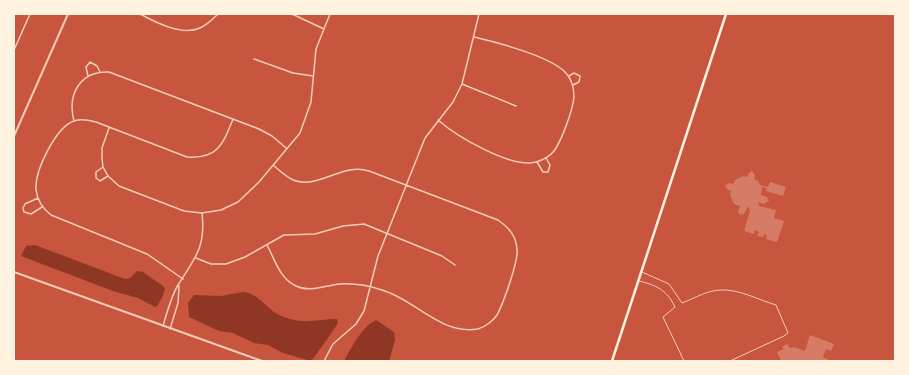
<svg xmlns="http://www.w3.org/2000/svg" width="909" height="375" font-family="'Roboto Condensed',sans-serif">
<rect width="100%" height="100%" fill="#c8553d"/>
<path fill="#8f3625" d="M35,245L125,279L130,278L137,271L143,272L163,286L165,289L162,298L157,306L155,307L138,298L113,291L21,256L26,246Z
M243,292C260,293 268,312 284,317C305,325 317,319 337,319L338,323C335,328 313,360 311,361L283,353L268,345L254,343L233,333L219,331L189,317L188,303L194,295L221,296Z
M376,320L394,332L395,340L389,361H344C352,347 361,328 376,320Z"/>
<path fill="#d67c66" d="M752,171L755,175L754,179L758,181L760,185L768,187L770,182L786,187L783,196L766,191V188L762,187L761,195L767,197L769,201L764,204L758,202L759,206L776,210L774,218L784,221L777,242L766,239L767,235L764,234L763,237L757,236L759,232L755,230L754,234L744,231L750,211L748,206L744,214L740,215L738,212L740,206L734,204L730,195L731,191L727,189L725,186L729,183L733,184L735,180L743,176L747,177L749,173Z
M810,335L834,344L831,351L826,349L823,357L831,361H781L777,352L784,349L782,347L787,344L790,348L794,347L805,351Z"/>
<g fill="none" stroke-linecap="round" stroke-linejoin="round">
<path stroke="#f1ccb7" stroke-width="1" d="M642,272L669,284L682,303C695,298 708,290 721,290C739,289 759,300 776,305L788,333L784,336L730,361
M639,281C656,285 667,290 675,307L663,317L684,361"/>
<path stroke="#f1ccb7" stroke-width="1.5" d="M140,14C157,23 182,36 200,28C207,25 213,19 218,14
M292,14L324,29
M14,50L30,14
M254,59L293,73L313,76
M88,76L86,67L90,62L97,66L100,72
M569,76L574,73L580,76L579,82L573,85
M462,84L516,106
M438,120C456,136 512,169 536,162C543,160 550,156 554,151C562,140 573,109 574,97C574,88 571,78 565,72C549,56 496,42 474,37
M74,121C67,94 80,71 109,72L259,129L272,136L286,148
M109,128L102,148V158L103,167L108,176L119,186L184,211L202,213L221,210L238,202L259,182L300,133L311,102L316,49L330,14
M537,162L543,172H548L550,165L546,158
M103,167L96,172V178L100,181L108,176
M38,198L25,204L23,208L24,212L31,214L42,207
M267,245C275,260 280,279 296,286C310,293 326,285 340,284C353,283 370,286 382,290C416,300 440,335 478,329C485,327 493,321 497,315C503,304 519,260 517,249C516,235 508,227 498,220L369,171C343,162 318,190 293,180C285,176 279,170 273,165
M196,258L211,264H226L245,257L284,235L315,234L343,226L364,224L442,256L455,265
M183,279L147,254L51,215C42,208 37,200 36,189C35,170 56,127 74,121C81,118 89,120 96,122L187,157C218,159 223,144 233,119
M163,326C167,312 171,297 178,285C195,258 206,247 202,213
M170,329L178,303L179,286
M324,361L333,344L356,324L364,311L378,256L425,138L453,102L462,84L479,14"/>
<path stroke="#f1ccb7" stroke-width="2" d="M14,136L68,14
M14,272L262,361"/>
<path stroke="#fff3e0" stroke-width="2.5" d="M612,361L726,14"/>
</g>
<rect width="909" height="375" fill="none" stroke="#fff3e0" stroke-width="30"/>
</svg>
